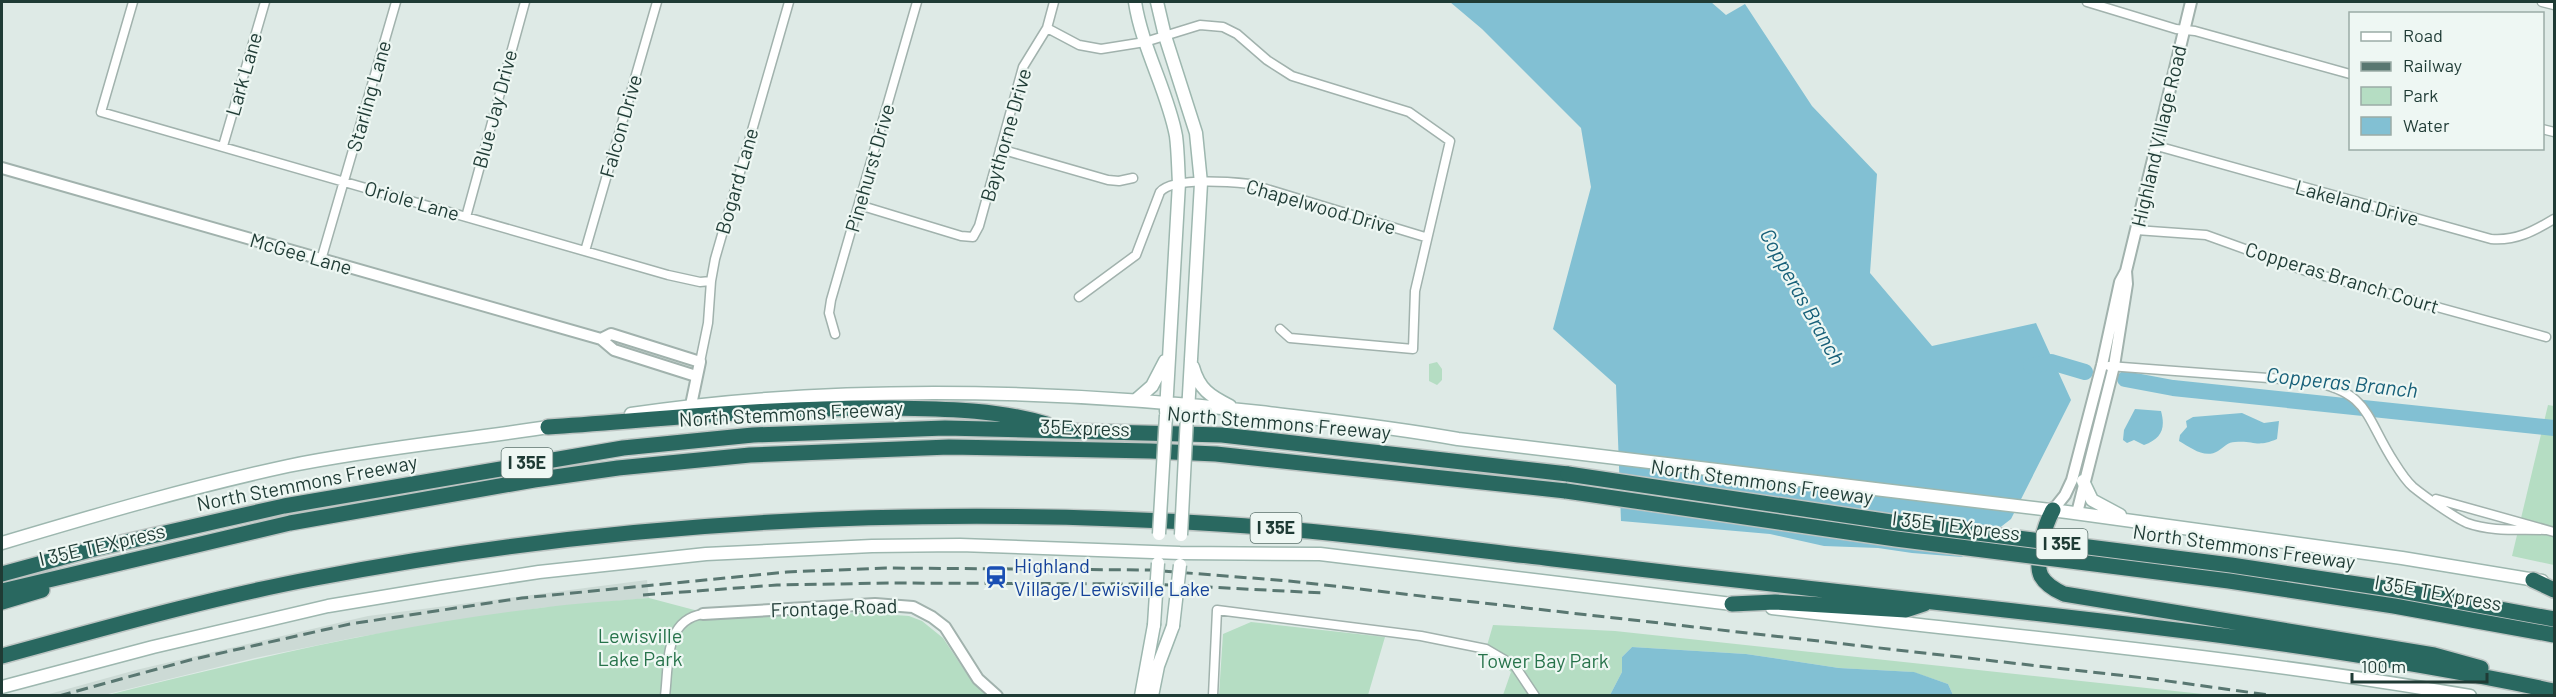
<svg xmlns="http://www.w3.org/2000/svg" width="2556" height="697" font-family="Barlow,sans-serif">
<rect width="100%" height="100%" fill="#deeae6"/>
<path fill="#ccdad5" d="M647,580L649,598L540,608L358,637L255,658L104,695L42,696L136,670L368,616Z"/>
<path fill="#b5ddc3" d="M1437,362L1442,369V380L1437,385L1429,381V364Z
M2548,405L2554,406V565L2512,556Z
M649,598L721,617L866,613L909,616L922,621L943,638L973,683L987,695L104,696C248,660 393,625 540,608C576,603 613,601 649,598Z
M1251,622L1385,637L1368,695H1219L1223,634Z
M1493,625L1615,631L2212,695H1953L1948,684L1913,672L1839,668L1746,654L1632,647L1622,657V672L1610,695H1503L1511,672L1496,659L1484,656Z"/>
<path fill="#82c0d3" d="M1450,2H1711L1726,15L1745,4L1812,106L1877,174L1870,273L1932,346L2036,323L2071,400L2011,519L1962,557L1912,553L1878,548L1824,546L1770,534L1621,521L1616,385L1553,329L1591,187L1581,128L1482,29Z
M2135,409L2161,411C2166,429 2161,439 2144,445L2134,440L2127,443L2123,440L2124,430Z
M2242,413L2264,423L2279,421L2277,439C2256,448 2254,440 2235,442C2228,442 2224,447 2218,451C2205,459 2191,448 2179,441L2180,435L2187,427L2186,421L2193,417Z
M1632,647L1746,654L1839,668L1914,672L1948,684L1953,695H1610L1622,672V657Z"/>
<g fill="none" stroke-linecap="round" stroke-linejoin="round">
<path stroke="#82c0d3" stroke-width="16" d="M2031,366L2051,362L2085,372
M2125,379L2173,388L2554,428"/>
<g stroke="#a1b2ad" stroke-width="11">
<path id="minor" d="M133,2L101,112L668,275L700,282L711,281
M2087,2L2176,29L2195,31L2350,74
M2542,2L2554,5
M1047,28L1079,45L1101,49L1145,42L1200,25L1223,27L1237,34L1267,60L1292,76L1409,112L1450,141L1415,291L1413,349L1290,338L1280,329
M2542,129L2554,132
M223,146L265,2
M2157,146L2491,239C2516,241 2534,231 2554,219
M1000,149L1108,180L1119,181L1133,178
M859,205L961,236L973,237L979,226L1023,67L1047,28L1054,2
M466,217L525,2
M2136,230L2206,235L2306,271L2546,337
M585,251L657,2
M321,260L396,2
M1079,297L1136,255L1160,192C1173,177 1230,182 1250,184L1425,237
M835,334L829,313L831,300L917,2
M700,362L708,323L711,281L715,259L789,2
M2109,366L2309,381C2370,392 2365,417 2394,462C2399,470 2406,481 2413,487C2424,496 2455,518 2467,523C2492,532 2519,529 2545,530
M2436,499L2554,532
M665,696C669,664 664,620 703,614
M1213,696L1217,610L1421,636L1486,649L1515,666L1535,696"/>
</g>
<g stroke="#a1b2ad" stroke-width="14">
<path id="tertiary" d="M2,168L601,339L614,350L696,376
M601,339L611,334L700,362L691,405
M2053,510L2065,495L2072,480L2102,365L2120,282L2126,271L2191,2
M2077,513L2114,366L2127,284L2126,271
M703,614L875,604L913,607L932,617L945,627L978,679L997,696"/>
</g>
<g stroke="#9db7af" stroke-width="15">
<path id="secondary" d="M1135,2C1142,48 1168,92 1176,136C1178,151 1178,167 1179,183L1166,411
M1157,2L1165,36L1196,133L1201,183L1188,412
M1193,367C1199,389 1210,396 1230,406
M1136,400L1152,386L1165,361
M631,414C839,383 1052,389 1260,412C1326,420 1392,427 1458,439L2067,512L2402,558L2542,581
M2083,481L2092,500L2120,515
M2,543C96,515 191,487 288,466C376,448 466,440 555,426
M1772,608C2005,636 2239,656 2470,696
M2,687L153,647L328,606L442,587L539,572L706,554L872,546L960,545L1180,553L1320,554L1740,605
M1141,696L1154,625
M1152,696L1158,666L1173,626"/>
</g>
<g stroke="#bcc4c2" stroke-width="18">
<path id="motorway" d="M548,427C663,419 778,407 893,408C944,409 997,409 1046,424
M2053,510C2045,524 2034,561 2041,576C2046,585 2055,590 2064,594L2434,655L2481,668
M2,574L90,550L284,506L623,448L753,435L945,428L1222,435L1568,474
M2533,580L2554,590
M2,591L290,523L534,480L618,468L750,455L949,447L1150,451L1216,454L1566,491
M2,602L42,590
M1732,604L1775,602L1906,610L1924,604
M2,656C105,628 210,598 316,578C613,521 917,505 1218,524C1331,531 1442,546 1553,559C1635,569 1716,578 1798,587C2051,616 2305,638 2554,691"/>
</g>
<use href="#minor" stroke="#fff" stroke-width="8"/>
<use href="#tertiary" stroke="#fff" stroke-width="10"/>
<use href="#secondary" stroke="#fff" stroke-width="12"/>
<use href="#motorway" stroke="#296860" stroke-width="15"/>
<path stroke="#597771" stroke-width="3" stroke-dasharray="12 6" stroke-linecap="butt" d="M643,595L777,585L891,583L1149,584L1323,593
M59,696L190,660L350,624L522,598L787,572L886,568L1150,570L1289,581L2153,679L2276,696"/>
<g stroke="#9db7af" stroke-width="15" stroke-linecap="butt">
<path id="secondary-bridge" d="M1159,534L1166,415
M1181,535L1187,416
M1154,625L1158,563
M1173,626L1180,565"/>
</g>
<g stroke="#bcc4c2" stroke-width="18" stroke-linecap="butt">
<path id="motorway-bridge" d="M1568,474L1898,523L2231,565L2397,590L2554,619
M1566,491L1896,539L2229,581L2394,606L2554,635"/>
</g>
<use href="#secondary-bridge" stroke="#fff" stroke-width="12"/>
<use href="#motorway-bridge" stroke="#296860" stroke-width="15"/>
</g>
<defs>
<g id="station-bare" transform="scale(1.8)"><path d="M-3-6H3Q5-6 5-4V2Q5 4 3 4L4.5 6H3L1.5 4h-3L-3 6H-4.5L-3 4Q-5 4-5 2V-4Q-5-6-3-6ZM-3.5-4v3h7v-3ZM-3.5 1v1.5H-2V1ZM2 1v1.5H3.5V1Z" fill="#1a4fb4" stroke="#eef7f3" stroke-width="2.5" paint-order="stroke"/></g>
</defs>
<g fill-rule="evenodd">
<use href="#station-bare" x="996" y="577"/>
</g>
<g text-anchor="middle" stroke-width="4.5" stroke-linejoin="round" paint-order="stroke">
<g fill="#eef7f3" stroke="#5d736e" stroke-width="1.5">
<rect x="501.5" y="448" width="51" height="30" rx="4.5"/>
<rect x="1250.5" y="513" width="51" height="30" rx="4.5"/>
<rect x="2036.5" y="529" width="51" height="30" rx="4.5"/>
</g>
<g font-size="18" font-weight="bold" fill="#1f3b35">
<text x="527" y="469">I 35E</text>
<text x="1276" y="534">I 35E</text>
<text x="2062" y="550">I 35E</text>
</g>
<g font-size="20" fill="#1f3b35" stroke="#eef7f3">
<text transform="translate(244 74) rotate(-74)" y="7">Lark Lane</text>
<text transform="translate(369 96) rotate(-74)" y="7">Starling Lane</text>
<text transform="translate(495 109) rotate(-75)" y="7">Blue Jay Drive</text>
<text transform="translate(621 126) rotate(-74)" y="7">Falcon Drive</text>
<text transform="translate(1006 135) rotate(-74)" y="7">Baythorne Drive</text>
<text transform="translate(2159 136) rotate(-77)" y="7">Highland Village Road</text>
<text transform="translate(870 168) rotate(-74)" y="7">Pinehurst Drive</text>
<text transform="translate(737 181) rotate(-74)" y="7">Bogard Lane</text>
<text transform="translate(412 201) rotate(16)" y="7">Oriole Lane</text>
<text transform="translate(2357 203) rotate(15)" y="7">Lakeland Drive</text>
<text transform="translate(1321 207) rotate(16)" y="7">Chapelwood Drive</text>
<text transform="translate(301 254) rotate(16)" y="7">McGee Lane</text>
<text transform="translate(2342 278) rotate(17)" y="7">Copperas Branch Court</text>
<text transform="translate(791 414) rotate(-3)" y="7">North Stemmons Freeway</text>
<text transform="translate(1279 423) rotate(5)" y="7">North Stemmons Freeway</text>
<text transform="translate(1085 428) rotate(2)" y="7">35Express</text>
<text transform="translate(1762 482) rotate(8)" y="7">North Stemmons Freeway</text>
<text transform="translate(307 483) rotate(-11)" y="7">North Stemmons Freeway</text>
<text transform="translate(1956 526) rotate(7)" y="7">I 35E TEXpress</text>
<text transform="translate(102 545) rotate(-13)" y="7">I 35E TEXpress</text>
<text transform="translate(2244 547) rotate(8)" y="7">North Stemmons Freeway</text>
<text transform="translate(2438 593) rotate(10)" y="7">I 35E TEXpress</text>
<text transform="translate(834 608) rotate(-2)" y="7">Frontage Road</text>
</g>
<g font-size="20" fill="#164399" stroke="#eef7f3" text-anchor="start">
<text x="1014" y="573">Highland<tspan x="1014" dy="23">Village/Lewisville Lake</tspan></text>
</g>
<g font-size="20" fill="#27734b" stroke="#eef7f3">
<text x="640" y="643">Lewisville<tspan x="640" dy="23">Lake Park</tspan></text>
<text x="1543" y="668">Tower Bay Park</text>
</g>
<g font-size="21" font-style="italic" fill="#176079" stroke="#eef7f3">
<text transform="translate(1802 297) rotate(61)" y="7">Copperas Branch</text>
<text transform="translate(2342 383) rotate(6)" y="7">Copperas Branch</text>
</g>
</g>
<rect width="2556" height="697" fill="none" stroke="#1f3b35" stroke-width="6"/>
<rect x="2349" y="12" width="195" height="138" fill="#eef7f3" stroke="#9baca7" stroke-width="1.5"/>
<rect x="2361" y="32" width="30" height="9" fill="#ffffff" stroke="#9baca7" stroke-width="1.5"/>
<text x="2403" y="42" font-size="18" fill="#1f3b35">Road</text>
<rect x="2361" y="62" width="30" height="9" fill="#597771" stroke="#9baca7" stroke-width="1.5"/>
<text x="2403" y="72" font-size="18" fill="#1f3b35">Railway</text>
<rect x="2361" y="87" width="30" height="18" fill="#b5ddc3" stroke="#9baca7" stroke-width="1.5"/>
<text x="2403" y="102" font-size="18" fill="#1f3b35">Park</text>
<rect x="2361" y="117" width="30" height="18" fill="#82c0d3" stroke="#9baca7" stroke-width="1.5"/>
<text x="2403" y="132" font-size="18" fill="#1f3b35">Water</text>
<path d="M2352 673v9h135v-9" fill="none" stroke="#1f3b35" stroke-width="3"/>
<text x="2361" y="673" font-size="18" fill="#1f3b35" stroke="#eef7f3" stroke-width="4.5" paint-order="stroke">100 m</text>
</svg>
